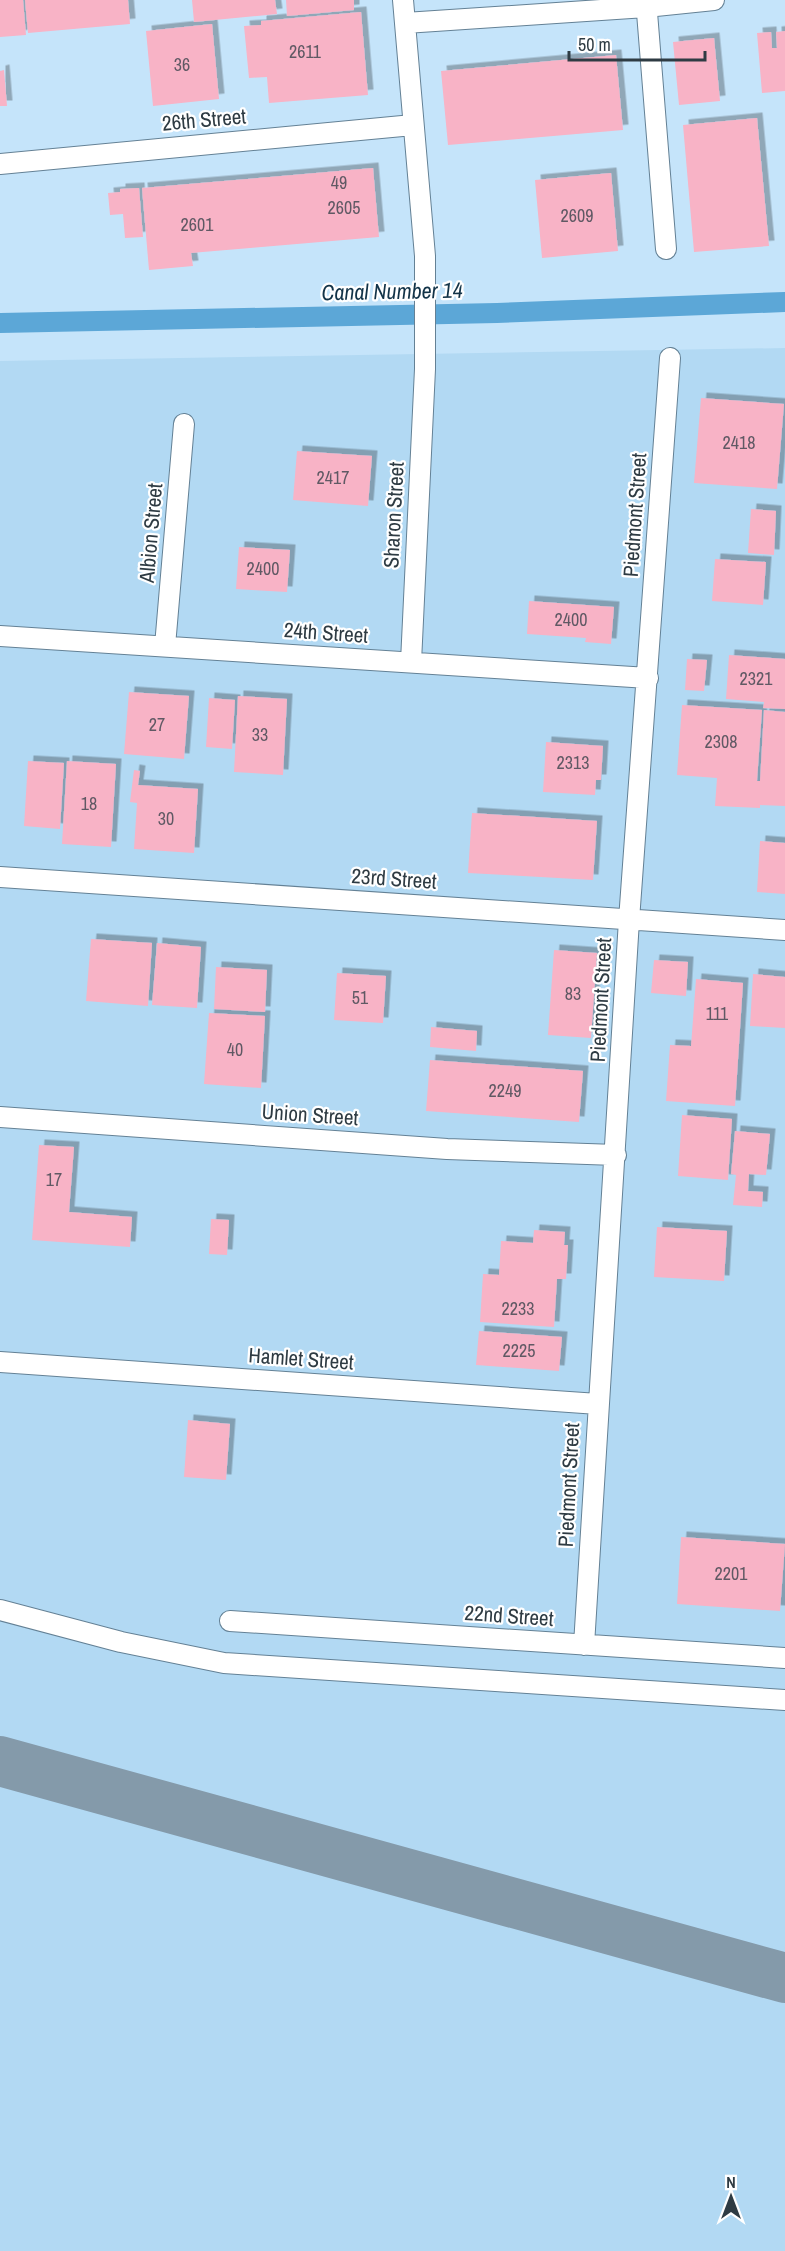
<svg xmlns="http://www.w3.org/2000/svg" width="785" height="2251" font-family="'Archivo Narrow',sans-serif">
<defs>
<filter id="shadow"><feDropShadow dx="5.5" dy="-5.5" stdDeviation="0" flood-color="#0004"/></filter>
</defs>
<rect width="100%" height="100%" fill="#c5e4fa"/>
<path fill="#b2d9f3" d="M785,348V2251H0V361Z"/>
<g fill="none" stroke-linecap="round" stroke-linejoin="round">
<path stroke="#5ca7d7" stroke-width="20" d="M0,323L497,313L785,302"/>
<path stroke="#849aaa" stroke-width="50" d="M0,1761L785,1978"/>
</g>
<path fill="#f8b3c6" filter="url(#shadow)" d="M0,0H23L26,35L0,37Z
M25,0H128L130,24L28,33Z
M192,0H275L277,14L194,22Z
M286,0H354V10L287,16Z
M361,12L368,95L269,103L267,77L249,78L244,26L261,25V21Z
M212,24L219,99L153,106L146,31Z
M785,31V91L762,93L757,33L771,32L772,48H777L776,32Z
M714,38L720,101L679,105L673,42Z
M616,55L623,130L448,145L441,71Z
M4,70L7,106H0V71Z
M757,118L769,246L694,252L683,125Z
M373,168L379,237L191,253L193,266L149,270L142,188Z
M611,173L618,251L542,258L535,180Z
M139,188L143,237L125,238L123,214L110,215L108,193L120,192V189Z
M701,398L784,404L777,489L694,483Z
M297,451L372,456L368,506L293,500Z
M751,509L776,511L774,555L748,553Z
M239,547L290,550L287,592L236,589Z
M715,559L766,562L763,605L712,601Z
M529,601L614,607L611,644L585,642L586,638L527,634Z
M729,655L785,659V709L763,708L764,702L726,699Z
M687,659L707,660L704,691L685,690Z
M129,692L189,696L184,759L124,754Z
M238,696L287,699L283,775L234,772Z
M209,698L235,700L232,749L206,747Z
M682,705L762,710L757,781H760L764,710L785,712V806L760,805V808L715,806L717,778L677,775Z
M546,742L603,746L601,780H596L595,795L543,792Z
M28,761L64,763L60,829L24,826Z
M67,761L116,764L111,847L62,844Z
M134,770L140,771L138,785L198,789L194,853L134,849L137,803L130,802Z
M472,813L597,821L593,880L468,873Z
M760,841L785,843V894L757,892Z
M91,939L152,943L148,1006L86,1001Z
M157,943L201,947L197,1008L152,1005Z
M554,950L597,953L591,1038L548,1035Z
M654,960L688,962L686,996L651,993Z
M216,967L267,970L265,1012L214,1009Z
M337,973L386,976L383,1023L334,1020Z
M753,974L785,977V1028L750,1026Z
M696,979L743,983L735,1106L666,1101L670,1045L691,1046Z
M209,1013L265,1016L261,1088L204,1084Z
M431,1027L477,1031L476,1051L430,1047Z
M430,1060L583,1071L579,1122L426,1111Z
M682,1115L732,1119L728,1180L678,1176Z
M735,1131L770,1134L766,1175L749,1174L748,1191L763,1192L762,1207L733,1205L736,1175L731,1174Z
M39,1145L74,1147L69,1212L132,1217L130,1247L32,1240Z
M211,1219L229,1220L227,1255L209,1254Z
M657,1227L727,1231L724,1281L654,1277Z
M534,1230L565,1232L564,1245H568L566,1279H557L554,1327L480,1322L483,1274L499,1275L501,1241L533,1243Z
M479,1331L562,1337L559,1371L476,1365Z
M188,1420L230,1424L226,1480L184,1477Z
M681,1537L785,1544L780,1611L677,1604Z"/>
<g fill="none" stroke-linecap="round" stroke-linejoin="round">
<g stroke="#648195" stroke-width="22">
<path id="minor" d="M403,0L425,256V369L411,662
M646,0L666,249
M405,23L646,7L714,0
M0,164L413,125
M0,636L648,678
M165,646L184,424
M0,877L785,930
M0,1117L447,1149L616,1155
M0,1362L598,1404
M0,1610L121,1642L224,1663L785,1700
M230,1621L785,1658
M584,1645L629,920L670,358"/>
</g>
<use href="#minor" stroke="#fff" stroke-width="20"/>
</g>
<g text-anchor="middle" stroke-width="4.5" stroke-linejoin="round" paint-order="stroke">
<g font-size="18" fill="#605964">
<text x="305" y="58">2611</text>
<text x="182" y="71">36</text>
<text x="339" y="189">49</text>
<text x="344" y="214">2605</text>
<text x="577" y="222">2609</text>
<text x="197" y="231">2601</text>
<text x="739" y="449">2418</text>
<text x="333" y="484">2417</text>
<text x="263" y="575">2400</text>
<text x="571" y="626">2400</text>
<text x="756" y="685">2321</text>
<text x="157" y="731">27</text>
<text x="260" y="741">33</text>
<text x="721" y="748">2308</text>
<text x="573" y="769">2313</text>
<text x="89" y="810">18</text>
<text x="166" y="825">30</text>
<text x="573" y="1000">83</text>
<text x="360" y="1004">51</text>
<text x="717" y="1020">111</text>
<text x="235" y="1056">40</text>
<text x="505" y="1097">2249</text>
<text x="54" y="1186">17</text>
<text x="518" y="1315">2233</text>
<text x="519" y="1357">2225</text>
<text x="731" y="1580">2201</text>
</g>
<g font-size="21" fill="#2e3b43" stroke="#fff">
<text transform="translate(204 120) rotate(-5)" y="7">26th Street</text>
<text transform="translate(394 515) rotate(-87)" y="7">Sharon Street</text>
<text transform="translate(635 515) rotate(-86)" y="7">Piedmont Street</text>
<text transform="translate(151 533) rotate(-85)" y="7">Albion Street</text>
<text transform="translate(326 633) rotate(4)" y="7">24th Street</text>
<text transform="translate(394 879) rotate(4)" y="7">23rd Street</text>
<text transform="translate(601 1000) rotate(-87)" y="7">Piedmont Street</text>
<text transform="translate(310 1115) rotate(4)" y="7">Union Street</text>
<text transform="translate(301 1359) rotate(4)" y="7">Hamlet Street</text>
<text transform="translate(569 1485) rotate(-87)" y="7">Piedmont Street</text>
<text transform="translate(509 1616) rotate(4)" y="7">22nd Street</text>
</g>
<g font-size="22" font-style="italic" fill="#123348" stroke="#fff">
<text transform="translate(392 291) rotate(-1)" y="8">Canal Number 14</text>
</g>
</g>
<g transform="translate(731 2197)" stroke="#ffffff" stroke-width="4.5" paint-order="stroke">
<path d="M0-4.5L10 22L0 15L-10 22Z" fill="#2e3b43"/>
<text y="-9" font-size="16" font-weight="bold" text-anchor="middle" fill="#2e3b43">N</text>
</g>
<path d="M569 51v9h136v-9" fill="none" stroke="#2e3b43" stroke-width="3"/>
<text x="578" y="51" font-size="18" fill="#2e3b43" stroke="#ffffff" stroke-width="4.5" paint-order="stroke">50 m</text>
</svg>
